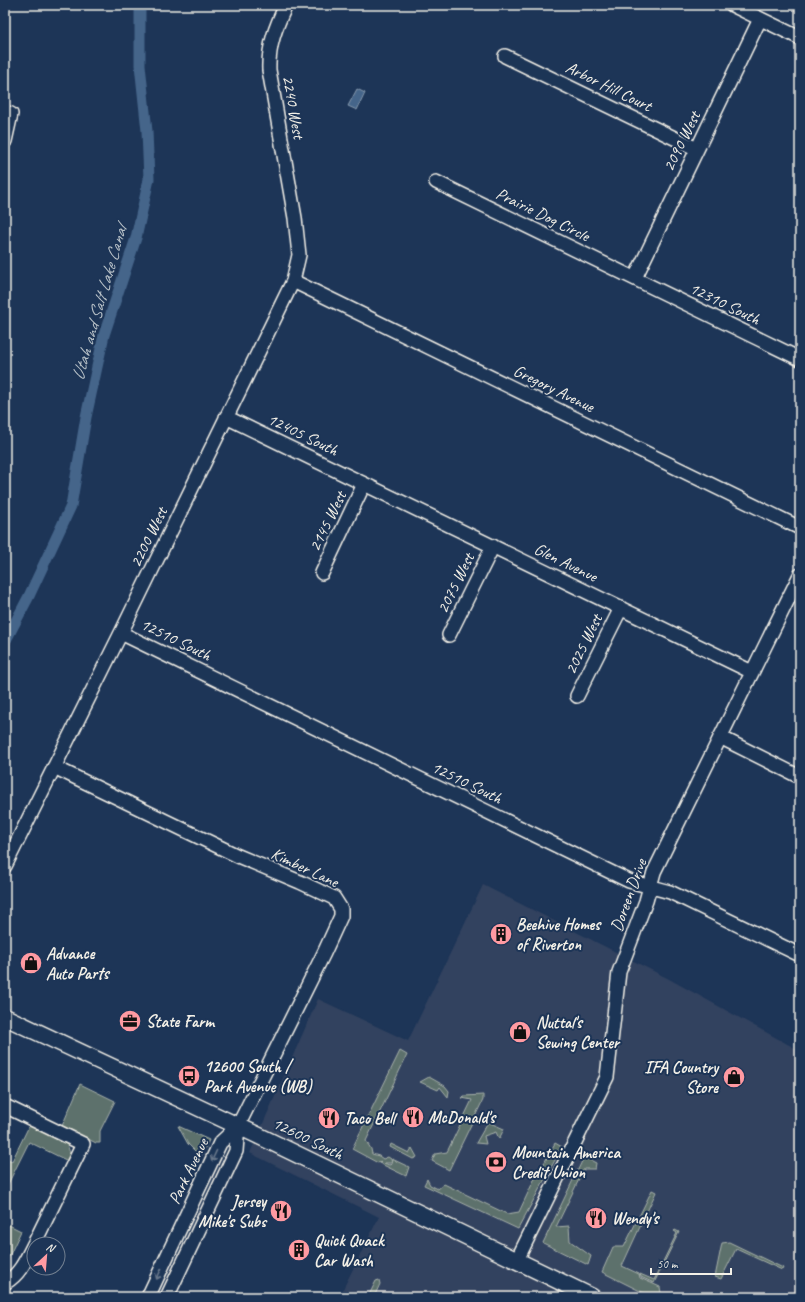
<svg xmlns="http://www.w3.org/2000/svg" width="805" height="1302" font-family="Caveat,sans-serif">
<rect width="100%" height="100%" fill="#1d3557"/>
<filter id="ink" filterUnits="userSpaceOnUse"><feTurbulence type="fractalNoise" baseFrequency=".025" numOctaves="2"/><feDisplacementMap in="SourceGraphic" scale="8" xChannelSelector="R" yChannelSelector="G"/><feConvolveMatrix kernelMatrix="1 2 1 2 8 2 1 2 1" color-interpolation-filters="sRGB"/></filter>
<g filter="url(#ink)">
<path fill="#32425f" d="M483,885L669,979L800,1051V1297H339L379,1217L250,1153L318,999L408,1041Z"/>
<path fill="#5d716c" stroke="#a8b1aa" d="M400,1051L407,1055L366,1141L371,1149L372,1154L379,1156L383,1159L388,1157L391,1159L392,1163H384L389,1165L392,1164V1159L409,1167L406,1176L379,1163L381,1161L378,1163L352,1149Z
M429,1077L445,1086L449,1091L448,1097L440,1087L438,1090L420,1082Z
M80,1084L115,1101L100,1131V1143H96L62,1126Z
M483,1095V1100L449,1170L432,1161L435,1154L447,1152L472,1100L462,1098L464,1096Z
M488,1122L504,1129L499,1139L496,1132L484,1136L486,1144L476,1143Z
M29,1126C37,1129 63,1140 67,1145C70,1150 70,1156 68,1161L29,1142L5,1190V1158L12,1161Z
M178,1126L209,1140L201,1156L199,1155L188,1144Z
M555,1143L562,1147L518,1229L424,1185L427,1179L430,1185L438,1189L444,1184L507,1214L519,1212L534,1180L542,1172V1167Z
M391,1144L409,1153L412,1148L417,1157L413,1159L390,1147Z
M584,1157L596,1163L595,1169H584L556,1227L569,1226L570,1241L591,1256L588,1265L543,1243Z
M652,1190L656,1192L622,1266L639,1274L640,1278L660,1287L661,1293L669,1297H652L602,1272L613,1247H624Z
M5,1223L21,1231L5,1265Z
M675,1230L679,1232L654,1283L641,1277L640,1274L654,1280L677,1233L674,1231Z
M729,1242L783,1268L782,1270L736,1249L721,1279L715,1277L722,1243Z
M379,1280L380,1284L374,1297H368L376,1281Z"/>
<path fill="#45658a" stroke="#8b9db0" d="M357,89L365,93L357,110L348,106Z"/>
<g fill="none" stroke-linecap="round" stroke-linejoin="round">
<path stroke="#45658a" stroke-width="11" d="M5,642L29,596L71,506L86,417L104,335L136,238L149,179L147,131L140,65V5"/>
<g stroke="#f4f1e8" stroke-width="16">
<path id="minor" d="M732,5L800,38
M505,56L697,149
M5,112L11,114L5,141
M436,182L800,359
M635,278L760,19
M293,281L800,528
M226,417L752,672
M322,573L364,484
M121,633L629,881L670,892L800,955
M449,635L493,546
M577,696L621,608
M720,737L800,777
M54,767L238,856L300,882L334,898L341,909V916L324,953L238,1126L220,1143L148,1297
M5,866L121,633L293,281L299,255L295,218L269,70C268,46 276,26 286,5
M5,1106L83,1144L34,1244
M517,1260L607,1077L619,972L646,901L654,872L800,575
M5,1283C20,1274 26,1260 34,1244
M167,1297L236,1151L238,1126"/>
</g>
<g stroke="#f4f1e8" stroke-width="19">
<path id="major" d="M5,1017L255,1134L592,1297"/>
</g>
<use href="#minor" stroke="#1d3557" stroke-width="13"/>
<use href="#major" stroke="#1d3557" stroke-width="16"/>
</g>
<defs><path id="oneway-shaft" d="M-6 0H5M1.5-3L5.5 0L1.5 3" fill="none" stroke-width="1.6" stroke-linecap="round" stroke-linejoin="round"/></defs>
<g stroke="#68778a">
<use href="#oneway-shaft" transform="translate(214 1156) rotate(115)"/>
<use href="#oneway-shaft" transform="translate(159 1274) rotate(115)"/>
</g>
</g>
<defs>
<g id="building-disc" transform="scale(1.15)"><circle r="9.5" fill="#ff9aa2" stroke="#1d3557"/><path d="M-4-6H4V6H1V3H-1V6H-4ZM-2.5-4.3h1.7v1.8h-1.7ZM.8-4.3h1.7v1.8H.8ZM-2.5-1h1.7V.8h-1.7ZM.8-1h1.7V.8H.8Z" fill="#111"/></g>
<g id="shop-disc" transform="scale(1.15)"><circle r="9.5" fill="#ff9aa2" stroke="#1d3557"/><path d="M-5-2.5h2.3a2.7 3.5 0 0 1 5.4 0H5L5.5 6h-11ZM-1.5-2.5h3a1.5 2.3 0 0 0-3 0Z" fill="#111"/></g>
<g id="office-disc" transform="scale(1.15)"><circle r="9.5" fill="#ff9aa2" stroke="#1d3557"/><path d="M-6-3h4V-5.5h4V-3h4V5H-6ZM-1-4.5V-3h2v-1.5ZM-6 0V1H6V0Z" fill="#111"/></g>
<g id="bus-disc" transform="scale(1.15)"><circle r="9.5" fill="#ff9aa2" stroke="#1d3557"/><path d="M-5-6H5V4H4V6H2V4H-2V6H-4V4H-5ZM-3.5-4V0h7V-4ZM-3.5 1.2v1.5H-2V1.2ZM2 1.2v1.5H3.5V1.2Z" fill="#111"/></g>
<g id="restaurant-disc" transform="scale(1.15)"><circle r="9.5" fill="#ff9aa2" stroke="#1d3557"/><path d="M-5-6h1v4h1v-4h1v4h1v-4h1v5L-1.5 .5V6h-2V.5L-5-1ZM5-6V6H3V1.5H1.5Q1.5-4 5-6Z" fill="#111"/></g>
<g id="bank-disc" transform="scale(1.15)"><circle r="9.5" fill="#ff9aa2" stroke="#1d3557"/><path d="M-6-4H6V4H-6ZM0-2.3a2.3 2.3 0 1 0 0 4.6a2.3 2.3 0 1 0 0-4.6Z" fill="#111"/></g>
</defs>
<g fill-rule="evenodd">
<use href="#building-disc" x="501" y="934"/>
<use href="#shop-disc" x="31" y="963"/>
<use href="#office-disc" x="130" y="1021"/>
<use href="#shop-disc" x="520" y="1032"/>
<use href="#bus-disc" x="189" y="1076"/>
<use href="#shop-disc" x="734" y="1077"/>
<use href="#restaurant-disc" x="413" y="1117"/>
<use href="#restaurant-disc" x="329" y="1118"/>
<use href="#bank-disc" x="496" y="1162"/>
<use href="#restaurant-disc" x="281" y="1211"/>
<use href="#restaurant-disc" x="596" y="1218"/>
<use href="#building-disc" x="299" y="1250"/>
</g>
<g text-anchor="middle" stroke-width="4" stroke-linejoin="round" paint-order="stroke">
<g font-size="17" fill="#f4f1e8" stroke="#1d3557">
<text transform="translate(609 86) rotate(26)" y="6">Arbor Hill Court</text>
<text transform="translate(294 107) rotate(80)" y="6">2240 West</text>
<text transform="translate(681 141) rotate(-64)" y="6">2090 West</text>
<text transform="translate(543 214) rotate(26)" y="6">Prairie Dog Circle</text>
<text transform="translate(725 303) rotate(26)" y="6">12310 South</text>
<text transform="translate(554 388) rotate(26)" y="6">Gregory Avenue</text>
<text transform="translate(303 434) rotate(26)" y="6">12405 South</text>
<text transform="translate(327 521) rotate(-64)" y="6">2145 West</text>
<text transform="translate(148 537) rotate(-64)" y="6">2200 West</text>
<text transform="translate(566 562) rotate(26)" y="6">Glen Avenue</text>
<text transform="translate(455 583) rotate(-64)" y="6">2075 West</text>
<text transform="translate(176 639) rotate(26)" y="6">12510 South</text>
<text transform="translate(583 644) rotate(-64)" y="6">2025 West</text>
<text transform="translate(467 782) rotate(26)" y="6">12510 South</text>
<text transform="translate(305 867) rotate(25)" y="6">Kimber Lane</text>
<text transform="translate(628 895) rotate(-70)" y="6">Doreen Drive</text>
<text transform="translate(308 1138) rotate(26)" y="6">12600 South</text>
<text transform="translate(188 1171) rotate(-64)" y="6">Park Avenue</text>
</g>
<g font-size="17" font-weight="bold" fill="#f4f1e8" stroke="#1d3557" text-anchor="start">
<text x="516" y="930">Beehive Homes<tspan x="516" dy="20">of Riverton</tspan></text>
<text x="46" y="959">Advance<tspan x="46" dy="20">Auto Parts</tspan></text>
<text x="146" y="1027">State Farm</text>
<text x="536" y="1028">Nuttal's<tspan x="536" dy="20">Sewing Center</tspan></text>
<text x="204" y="1072">12600 South /<tspan x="204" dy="20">Park Avenue (WB)</tspan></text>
<text x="718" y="1073" text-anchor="end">IFA Country<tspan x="718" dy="20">Store</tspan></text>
<text x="428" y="1123">McDonald's</text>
<text x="344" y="1124">Taco Bell</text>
<text x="512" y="1158">Mountain America<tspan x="512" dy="20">Credit Union</tspan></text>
<text x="266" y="1207" text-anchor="end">Jersey<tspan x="266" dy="20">Mike's Subs</tspan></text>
<text x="612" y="1224">Wendy's</text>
<text x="314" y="1246">Quick Quack<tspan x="314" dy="20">Car Wash</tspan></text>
</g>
<g font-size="18" font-style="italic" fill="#b7c0c7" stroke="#1d3557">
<text transform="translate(99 303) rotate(-74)" y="6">Utah and Salt Lake Canal</text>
</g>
</g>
<rect width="805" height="1302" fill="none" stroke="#1d3557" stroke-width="20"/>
<rect x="10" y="10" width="785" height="1282" fill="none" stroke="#f4f1e8" stroke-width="1.5" filter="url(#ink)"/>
<g transform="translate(46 1256) rotate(26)"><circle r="19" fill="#1d3557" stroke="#738091"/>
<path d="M0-3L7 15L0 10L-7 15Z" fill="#ff9aa2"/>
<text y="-6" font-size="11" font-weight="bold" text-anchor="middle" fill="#f4f1e8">N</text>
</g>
<path d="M651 1268v6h80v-6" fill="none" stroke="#f4f1e8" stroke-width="2"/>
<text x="657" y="1268" font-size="12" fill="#f4f1e8" stroke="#1d3557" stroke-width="3" paint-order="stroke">50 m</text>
</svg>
